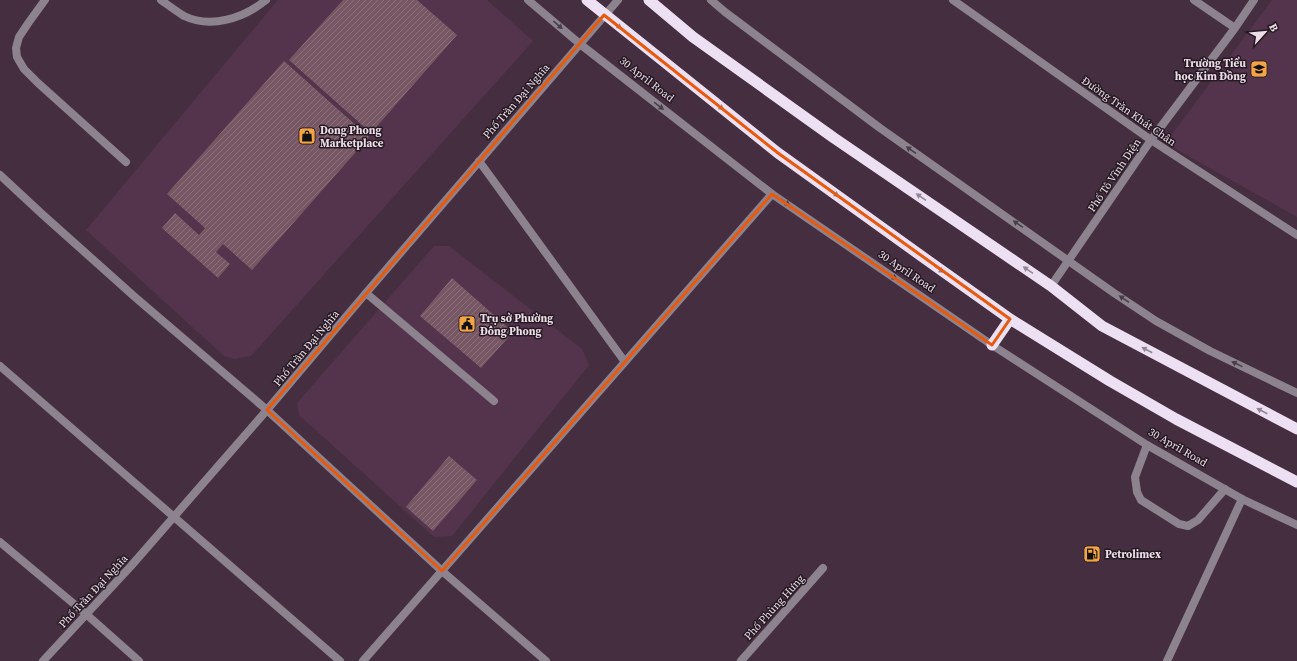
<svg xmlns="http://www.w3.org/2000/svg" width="1297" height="661" font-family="'Source Serif 4',serif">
<defs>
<pattern id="building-hatch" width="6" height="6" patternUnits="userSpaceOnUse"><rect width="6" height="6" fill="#785764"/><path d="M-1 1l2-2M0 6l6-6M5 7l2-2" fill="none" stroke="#8c6f7a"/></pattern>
</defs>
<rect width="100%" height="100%" fill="#462e41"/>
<path fill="#53344c" d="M278,0H487L533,41L251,356L234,359L224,356L86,230Z
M1272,0H1297V217L1174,148L1170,137Z
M434,246H449L582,349L589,365L452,536L434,537L299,415L297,403Z"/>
<path fill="url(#building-hatch)" d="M343,0H417L457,35L371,133L289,60Z
M284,61L369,137L252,270L223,244L216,252L230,264L218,278L162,228L175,213L199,235L205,228L167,194Z
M452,278L513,332L481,368L420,316Z
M449,456L477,480L433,531L406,507Z"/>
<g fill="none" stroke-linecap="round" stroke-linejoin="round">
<path stroke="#8c838f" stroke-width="8" d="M45,0L29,22L19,37L16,48L17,57L24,69L38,83L126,162
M161,0C168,5 176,11 184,16C211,29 244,18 266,0
M366,293L494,401
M1147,445L1135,477L1137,492L1141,500L1179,524L1188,526L1198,520L1225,489"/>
<path stroke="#8c838f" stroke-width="8" d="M953,0L1151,140L1297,235
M1194,0L1235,28
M479,161L625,362
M0,175L42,214L136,298L267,410L442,571L546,661
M1051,286L1151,140L1235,28L1254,0
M0,366L340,661
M0,542L86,614L139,661
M43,661L131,566L267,410L366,293L618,0
M363,661L772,194
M741,661L823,568
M1167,661L1242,499"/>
<path stroke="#8c838f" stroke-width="8" d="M528,0L580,44L772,194L992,345L1147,445L1242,499L1297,525
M711,0L725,12L880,128L1114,293L1156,321L1210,351L1297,393"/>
<path stroke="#ede0f3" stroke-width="11" d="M587,0L778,153L920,255L1010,319L1110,381L1176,419L1297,482
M649,0L693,37L834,138L1051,286L1102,326L1297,429
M992,345L1010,319"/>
</g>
<defs><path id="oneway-solid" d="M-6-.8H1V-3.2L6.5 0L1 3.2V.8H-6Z"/></defs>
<g fill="#493f49">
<use href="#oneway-solid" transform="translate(558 25) rotate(40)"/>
<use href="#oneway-solid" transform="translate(659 106) rotate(38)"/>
<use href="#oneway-solid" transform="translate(911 150) rotate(-145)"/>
<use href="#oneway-solid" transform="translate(785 202) rotate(34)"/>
<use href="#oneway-solid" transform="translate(1018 224) rotate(-145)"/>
<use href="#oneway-solid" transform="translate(892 276) rotate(34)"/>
<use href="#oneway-solid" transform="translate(1124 299) rotate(-146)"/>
<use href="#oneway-solid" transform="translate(1237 364) rotate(-154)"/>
</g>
<g fill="#938795">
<use href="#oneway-solid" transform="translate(617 25) rotate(39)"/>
<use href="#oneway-solid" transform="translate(719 106) rotate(38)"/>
<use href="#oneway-solid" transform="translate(834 193) rotate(36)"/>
<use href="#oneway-solid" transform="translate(921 197) rotate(-146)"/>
<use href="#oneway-solid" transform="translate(939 269) rotate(35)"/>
<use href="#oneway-solid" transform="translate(1028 270) rotate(-146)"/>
<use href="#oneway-solid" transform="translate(1147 350) rotate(-152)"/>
<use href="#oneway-solid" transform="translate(1262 411) rotate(-152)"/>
</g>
<path fill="none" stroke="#e8590c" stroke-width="3" stroke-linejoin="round" d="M604,15L778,153L1010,319L992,345L772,194L442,571L267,410Z"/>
<defs>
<g id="school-square" transform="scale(0.9)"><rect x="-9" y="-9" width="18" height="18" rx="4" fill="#f3a443" stroke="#251a23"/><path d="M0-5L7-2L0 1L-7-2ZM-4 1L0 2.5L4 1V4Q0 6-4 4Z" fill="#111"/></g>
<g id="shop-square" transform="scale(0.9)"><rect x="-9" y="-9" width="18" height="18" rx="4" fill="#f3a443" stroke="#251a23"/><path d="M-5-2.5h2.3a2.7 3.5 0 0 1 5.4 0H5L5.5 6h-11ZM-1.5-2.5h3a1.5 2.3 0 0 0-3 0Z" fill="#111"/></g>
<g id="civic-square" transform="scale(0.9)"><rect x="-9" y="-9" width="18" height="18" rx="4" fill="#f3a443" stroke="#251a23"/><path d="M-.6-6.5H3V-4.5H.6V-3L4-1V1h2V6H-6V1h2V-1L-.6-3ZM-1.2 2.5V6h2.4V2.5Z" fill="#111"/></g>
<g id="fuel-square" transform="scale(0.9)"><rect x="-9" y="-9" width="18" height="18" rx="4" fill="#f3a443" stroke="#251a23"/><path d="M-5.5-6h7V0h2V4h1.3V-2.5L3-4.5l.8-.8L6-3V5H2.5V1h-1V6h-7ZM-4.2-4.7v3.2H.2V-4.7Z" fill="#111"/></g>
</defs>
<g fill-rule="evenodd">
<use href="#school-square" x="1259" y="69"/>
<use href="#shop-square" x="307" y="136"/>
<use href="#civic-square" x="467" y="324"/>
<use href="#fuel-square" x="1092" y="554"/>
</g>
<g text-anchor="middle" stroke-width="3" stroke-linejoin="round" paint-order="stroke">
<g font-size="11" font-weight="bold" fill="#eddde9" stroke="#251a23" text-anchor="start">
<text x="1246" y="67" text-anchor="end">Trường Tiểu<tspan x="1246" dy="13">học Kim Đồng</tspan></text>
<text x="320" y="134">Dong Phong<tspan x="320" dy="13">Marketplace</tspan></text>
<text x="480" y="322">Trụ sở Phường<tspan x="480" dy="13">Đông Phong</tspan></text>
<text x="1105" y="558">Petrolimex</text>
</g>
<g font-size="11" fill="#eddde9" stroke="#251a23">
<text transform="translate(647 79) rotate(38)" y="4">30 April Road</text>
<text transform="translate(516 101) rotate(-49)" y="4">Phố Trần Đại Nghĩa</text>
<text transform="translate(1129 111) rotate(35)" y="4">Đường Trần Khát Chân</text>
<text transform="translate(1114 175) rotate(-56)" y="4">Phố Tô Vĩnh Diện</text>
<text transform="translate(907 271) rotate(34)" y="4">30 April Road</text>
<text transform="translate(306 348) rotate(-50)" y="4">Phố Trần Đại Nghĩa</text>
<text transform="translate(1178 447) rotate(30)" y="4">30 April Road</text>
<text transform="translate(93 591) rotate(-47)" y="4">Phố Trần Đại Nghĩa</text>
<text transform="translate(774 607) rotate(-48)" y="4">Phố Phùng Hưng</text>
</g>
</g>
<g transform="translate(1265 32) rotate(63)" stroke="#251a23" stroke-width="3" paint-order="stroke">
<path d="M0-3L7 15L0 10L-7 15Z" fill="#eddde9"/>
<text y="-6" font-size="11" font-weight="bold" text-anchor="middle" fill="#eddde9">B</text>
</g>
</svg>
